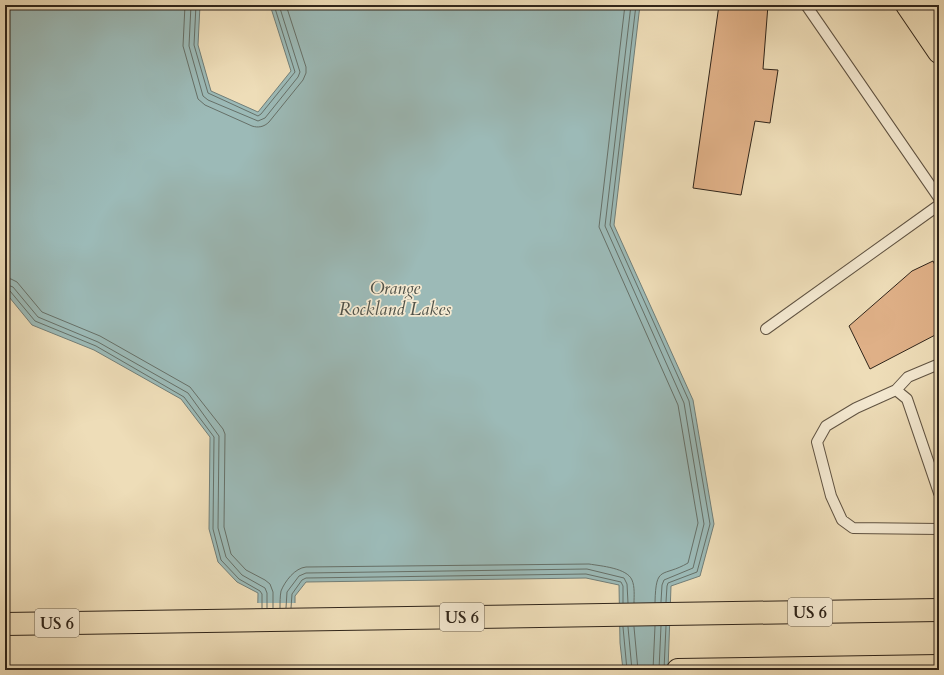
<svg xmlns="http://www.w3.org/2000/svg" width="944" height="675" font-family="Cardo,serif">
<rect width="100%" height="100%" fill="#eeddb8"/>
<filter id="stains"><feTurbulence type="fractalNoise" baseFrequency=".005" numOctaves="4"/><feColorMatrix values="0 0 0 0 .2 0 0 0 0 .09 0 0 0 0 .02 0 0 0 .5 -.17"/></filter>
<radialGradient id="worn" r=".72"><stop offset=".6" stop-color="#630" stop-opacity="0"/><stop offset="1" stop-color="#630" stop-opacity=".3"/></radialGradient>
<path fill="#9cbab7" stroke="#717e78" d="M5,5H200L198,45L211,91L258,112L291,71L270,5H640L614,225L693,400L714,524L700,576L671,586L668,670H623L620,643L619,585L586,578L306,582L295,596V647L257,649L258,593L237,582L218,562L209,529L210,437L181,399L94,350L32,325L5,292Z"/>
<path fill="#eeddb8" d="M256,603H297V647L299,670H257L255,654Z"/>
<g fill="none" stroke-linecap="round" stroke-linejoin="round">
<path stroke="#667068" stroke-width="1" d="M185,5L183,46L198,99L205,105L252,126C258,128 264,127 269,122L303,80L306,73V67L286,5
M191,5L189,46L203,96L208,100L258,121L265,118L298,77L300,72L279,5
M196,5L194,45L208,93L258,116L261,114L295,72L274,5
M625,5L599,227L678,405L698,523L688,563C662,578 656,564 655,602
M631,5L605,226L684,403L704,524L693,568L664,580L662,585L661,602
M636,5L610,225L689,401L710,524L697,572L668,583L667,586L666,602
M5,278L11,279L17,282L42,312L100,336L190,387L223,429L225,434L224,527L231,554L246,570L265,580L270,584L273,592V608
M5,284L13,287L38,317L98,342L188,393L219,436L218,528L226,557L242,575L265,588L267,593V608
M5,289L10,291L35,321L96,346L184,397L214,437L213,529L221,560L239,579L260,591L262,594V608
M280,608C280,603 280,596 281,591C285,581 295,568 306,567L589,564C601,566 627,568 632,580C635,587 634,596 634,603
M286,608L287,592L299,576L306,573L587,569L624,578L627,584L628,603
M291,608L292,594L302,580L306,578L586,574L621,582L623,586V603
M623,627L627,670
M628,627L632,670
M634,627L638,670
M653,670L655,626
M659,670L661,626
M664,670L666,626"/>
</g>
<path fill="#dfb087" stroke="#30251a" d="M719,5H768L763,69L778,70L770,123L755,121L741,195L693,188Z
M933,261L939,273V333L870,369L849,326L912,271Z"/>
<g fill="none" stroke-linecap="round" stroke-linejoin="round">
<g stroke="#605342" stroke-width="12">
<path id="lane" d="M806,5L939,198
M766,329L939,205
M896,390L908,377L939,364
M939,493L907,399L896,390L856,408L826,426L817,442L831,496L842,520L853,528L939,529"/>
</g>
<g stroke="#30251a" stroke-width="24">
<path id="primary" d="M907,5L939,52"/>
</g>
<g stroke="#30251a" stroke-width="24">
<path id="highway" d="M926,5L939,18
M5,624L939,610
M678,670L939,666"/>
</g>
<use href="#lane" stroke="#f4e9d1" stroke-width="10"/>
<use href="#primary" stroke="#eeddb8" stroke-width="22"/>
<use href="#highway" stroke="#eeddb8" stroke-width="22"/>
</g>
<g text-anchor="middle" stroke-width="3.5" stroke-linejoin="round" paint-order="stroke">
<g fill="#f4e9d1" stroke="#6b6051" stroke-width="1">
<rect x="788" y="598" width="44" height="28" rx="3"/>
<rect x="440" y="603" width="44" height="28" rx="3"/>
<rect x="35" y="609" width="44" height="28" rx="3"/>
</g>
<g font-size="16" font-weight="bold" fill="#30251a">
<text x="810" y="618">US 6</text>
<text x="462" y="623">US 6</text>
<text x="57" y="629">US 6</text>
</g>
<g font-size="18" font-style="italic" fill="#505249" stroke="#f4e9d1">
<text x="395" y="294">Orange<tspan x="395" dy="21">Rockland Lakes</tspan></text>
</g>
</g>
<rect width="944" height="675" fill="none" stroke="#eeddb8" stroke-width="20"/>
<rect x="6" y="6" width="932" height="663" fill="none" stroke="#30251a" stroke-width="2"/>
<rect x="10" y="10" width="924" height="655" fill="none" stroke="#30251a"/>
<rect width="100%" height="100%" filter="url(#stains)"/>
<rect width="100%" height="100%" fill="url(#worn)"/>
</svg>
